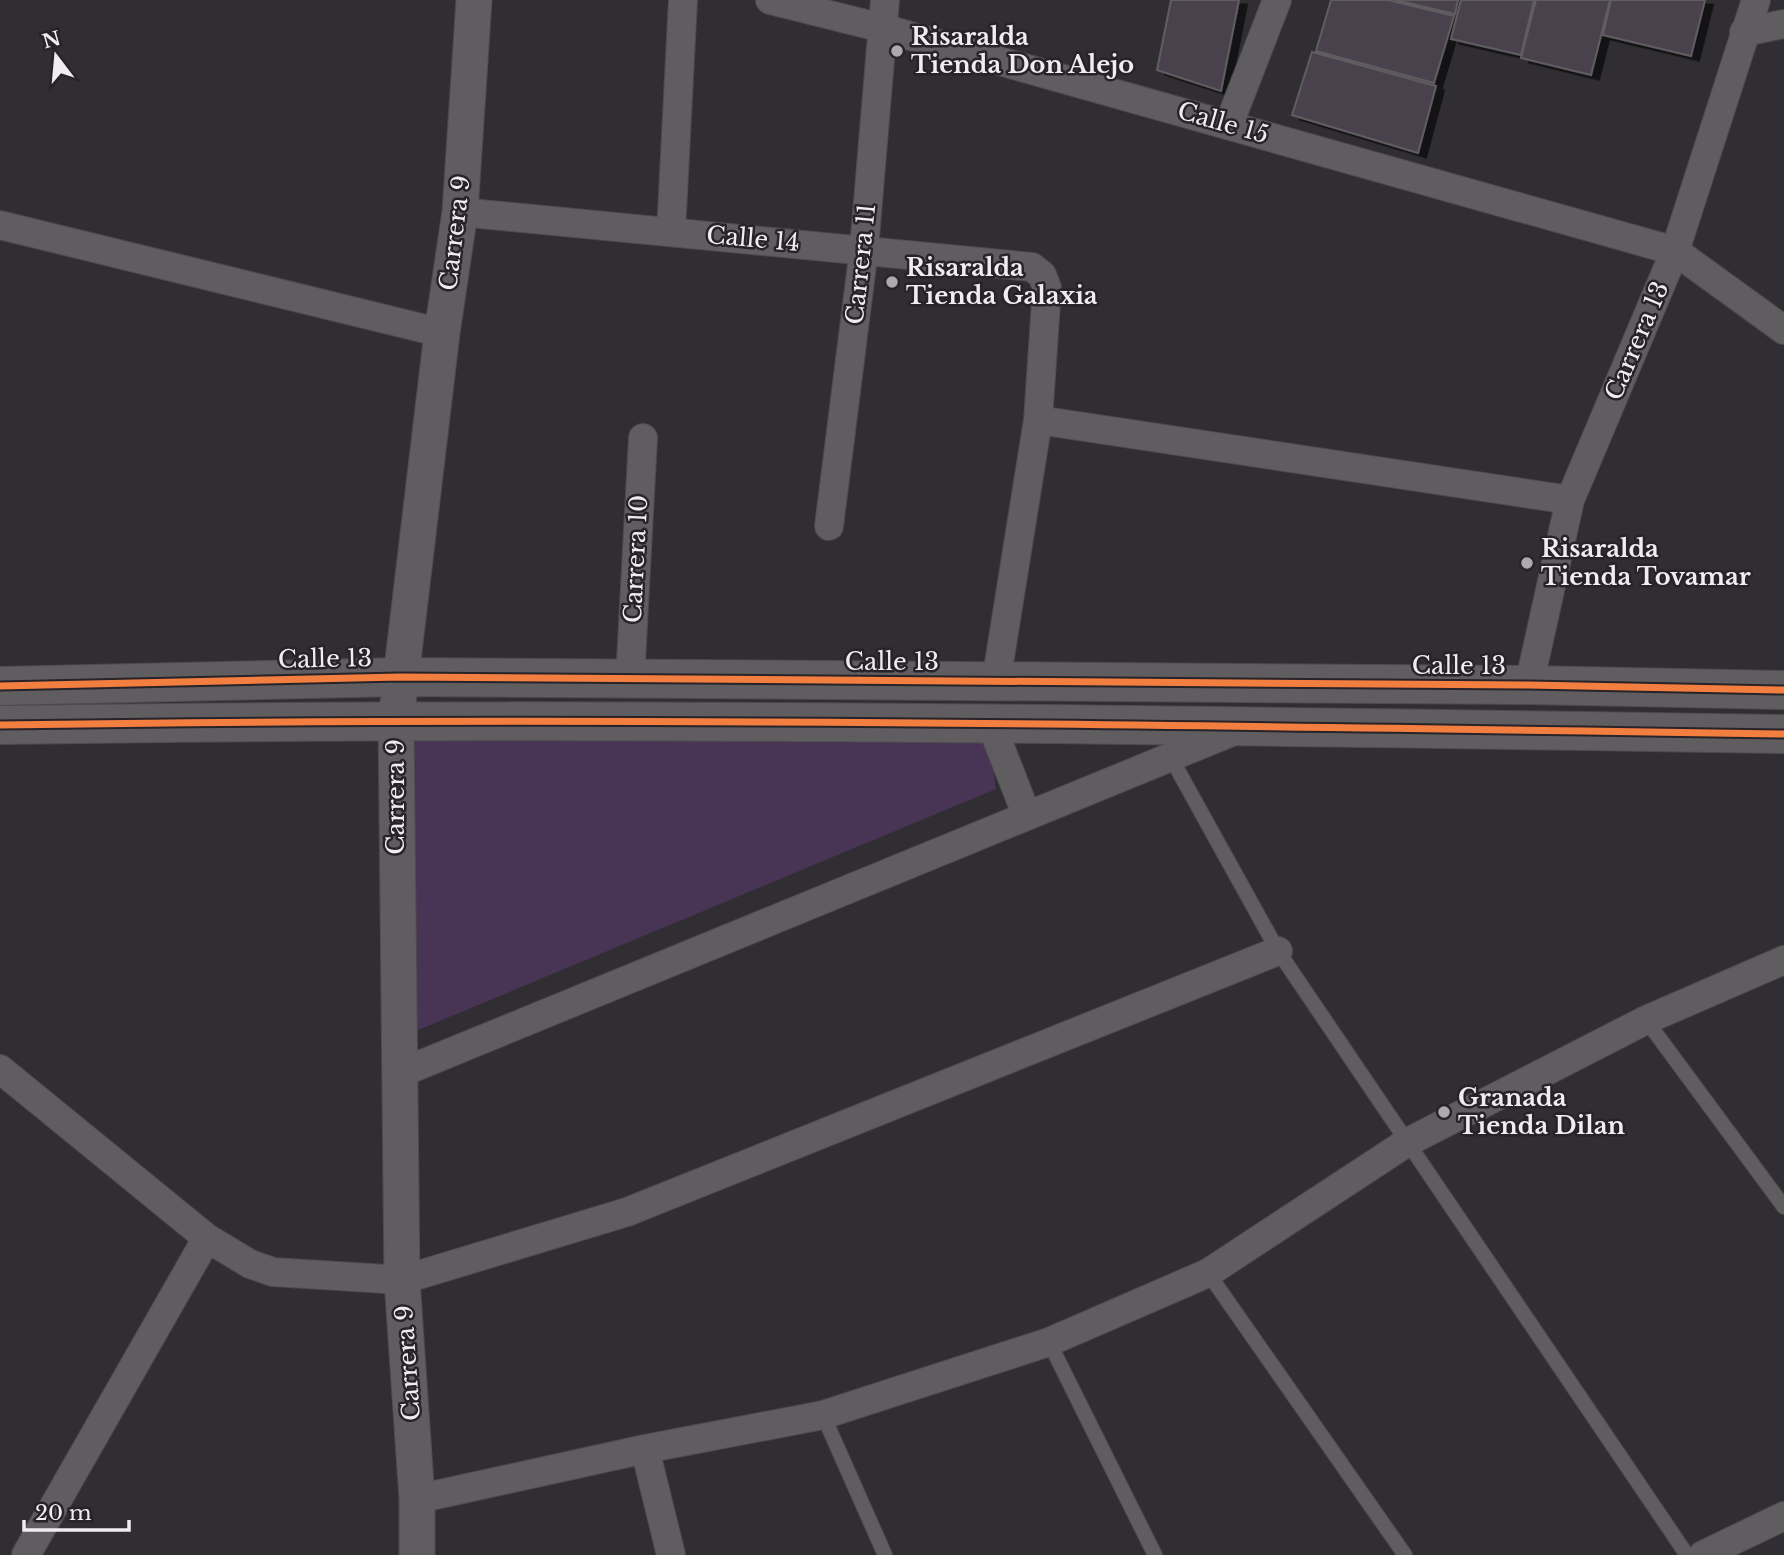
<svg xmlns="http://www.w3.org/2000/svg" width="1784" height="1555" font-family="'Libre Baskerville',serif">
<defs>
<filter id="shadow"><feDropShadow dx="8" dy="4.5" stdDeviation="0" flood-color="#0009"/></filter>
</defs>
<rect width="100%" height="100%" fill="#302e32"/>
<path fill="#483454" d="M414,723L989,739L996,789L411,1033Z"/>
<path fill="#49424e" stroke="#5f5d60" stroke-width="2" filter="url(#shadow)" d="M1171,0H1239L1221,91L1157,70Z
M1331,0H1388L1454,16L1434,83L1316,51Z
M1395,0H1458L1455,14Z
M1461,0H1534L1521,55L1451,39Z
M1536,0H1610L1591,75L1521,58Z
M1611,0H1705L1691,56L1603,35Z
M1312,52L1436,86L1418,153L1292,115Z"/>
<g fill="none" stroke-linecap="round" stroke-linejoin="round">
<g stroke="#4c4a4d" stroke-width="16">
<path id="service" d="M1170,756L1278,951L1687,1555
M1646,1020L1784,1207
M1208,1273L1405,1555
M1049,1342L1155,1555
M823,1415L885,1555"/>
</g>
<g stroke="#4c4a4d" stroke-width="30">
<path id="minor" d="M770,0L882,28L1675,251L1784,330
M1744,32L1784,24
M1229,124L1277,0
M460,212L1032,267L1042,275L1047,288L1038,420L996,682
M0,225L442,333
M671,232L683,0
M1038,420L1570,500
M829,526L864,249L885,0
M630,680L643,438
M1529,685L1570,500L1675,251L1756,0
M991,724L1027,816
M0,1069L207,1238L26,1555
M398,1074L1234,731
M207,1238L250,1264L273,1272L402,1280L627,1212L1278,951
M645,1449L671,1555
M417,1499L645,1449L823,1415L1049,1342L1208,1273L1406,1143L1646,1020L1784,960
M1703,1555L1784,1516"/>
</g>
<g stroke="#4c4a4d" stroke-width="37">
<path id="tertiary" d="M417,1555V1499L402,1280L396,719L442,333L460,212L474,0"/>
</g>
<g stroke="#4c4a4d" stroke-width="40">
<path id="secondary" d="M0,686L400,677L1529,685L1784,690
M0,725C595,716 1189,725 1784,734"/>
</g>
<use href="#service" stroke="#5f5d60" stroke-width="14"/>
<use href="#minor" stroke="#5f5d60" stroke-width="28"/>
<use href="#tertiary" stroke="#5f5d60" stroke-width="35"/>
<use href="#secondary" stroke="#5f5d60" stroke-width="38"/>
<g stroke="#272329" stroke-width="11">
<path id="cycleway" d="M0,686L400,677L1529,685L1784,690
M0,725C595,716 1189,725 1784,734"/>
</g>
<use href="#cycleway" stroke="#f27e40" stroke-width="7"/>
</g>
<g fill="#acaaae" stroke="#272329" stroke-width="2.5">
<circle cx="897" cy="51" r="7"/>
<circle cx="892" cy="282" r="7"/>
<circle cx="1527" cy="563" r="7"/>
<circle cx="1444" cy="1112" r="7"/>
</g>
<g text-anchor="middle" stroke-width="5" stroke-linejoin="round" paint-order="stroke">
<g font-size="24" font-weight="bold" fill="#efedf1" stroke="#272329" text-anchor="start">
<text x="911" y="45">Risaralda<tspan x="911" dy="28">Tienda Don Alejo</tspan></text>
<text x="906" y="276">Risaralda<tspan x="906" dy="28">Tienda Galaxia</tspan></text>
<text x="1541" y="557">Risaralda<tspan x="1541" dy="28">Tienda Tovamar</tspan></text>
<text x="1458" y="1106">Granada<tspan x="1458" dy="28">Tienda Dilan</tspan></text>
</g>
<g font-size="24" fill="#efedf1" stroke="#272329">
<text transform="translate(1223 123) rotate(16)" y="8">Calle 15</text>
<text transform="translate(455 233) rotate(-83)" y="8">Carrera 9</text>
<text transform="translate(753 239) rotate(5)" y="8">Calle 14</text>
<text transform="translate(861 264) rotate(-84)" y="8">Carrera 11</text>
<text transform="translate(1637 341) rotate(-67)" y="8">Carrera 13</text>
<text transform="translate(636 559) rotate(-87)" y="8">Carrera 10</text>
<text transform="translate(325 659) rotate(-1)" y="8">Calle 13</text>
<text x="892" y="670">Calle 13</text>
<text x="1459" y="674">Calle 13</text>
<text transform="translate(396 797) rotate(-90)" y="8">Carrera 9</text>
<text transform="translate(408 1363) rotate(-94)" y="8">Carrera 9</text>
</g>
</g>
<g transform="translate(56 56) rotate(344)" stroke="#272329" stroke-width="5" paint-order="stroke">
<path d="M0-5L12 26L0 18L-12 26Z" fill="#efedf1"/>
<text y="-10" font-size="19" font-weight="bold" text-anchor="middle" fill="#efedf1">N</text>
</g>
<path d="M24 1520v10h105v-10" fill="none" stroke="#efedf1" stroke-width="3.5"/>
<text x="35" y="1520" font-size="21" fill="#efedf1" stroke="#272329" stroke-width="5" paint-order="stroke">20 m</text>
</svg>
